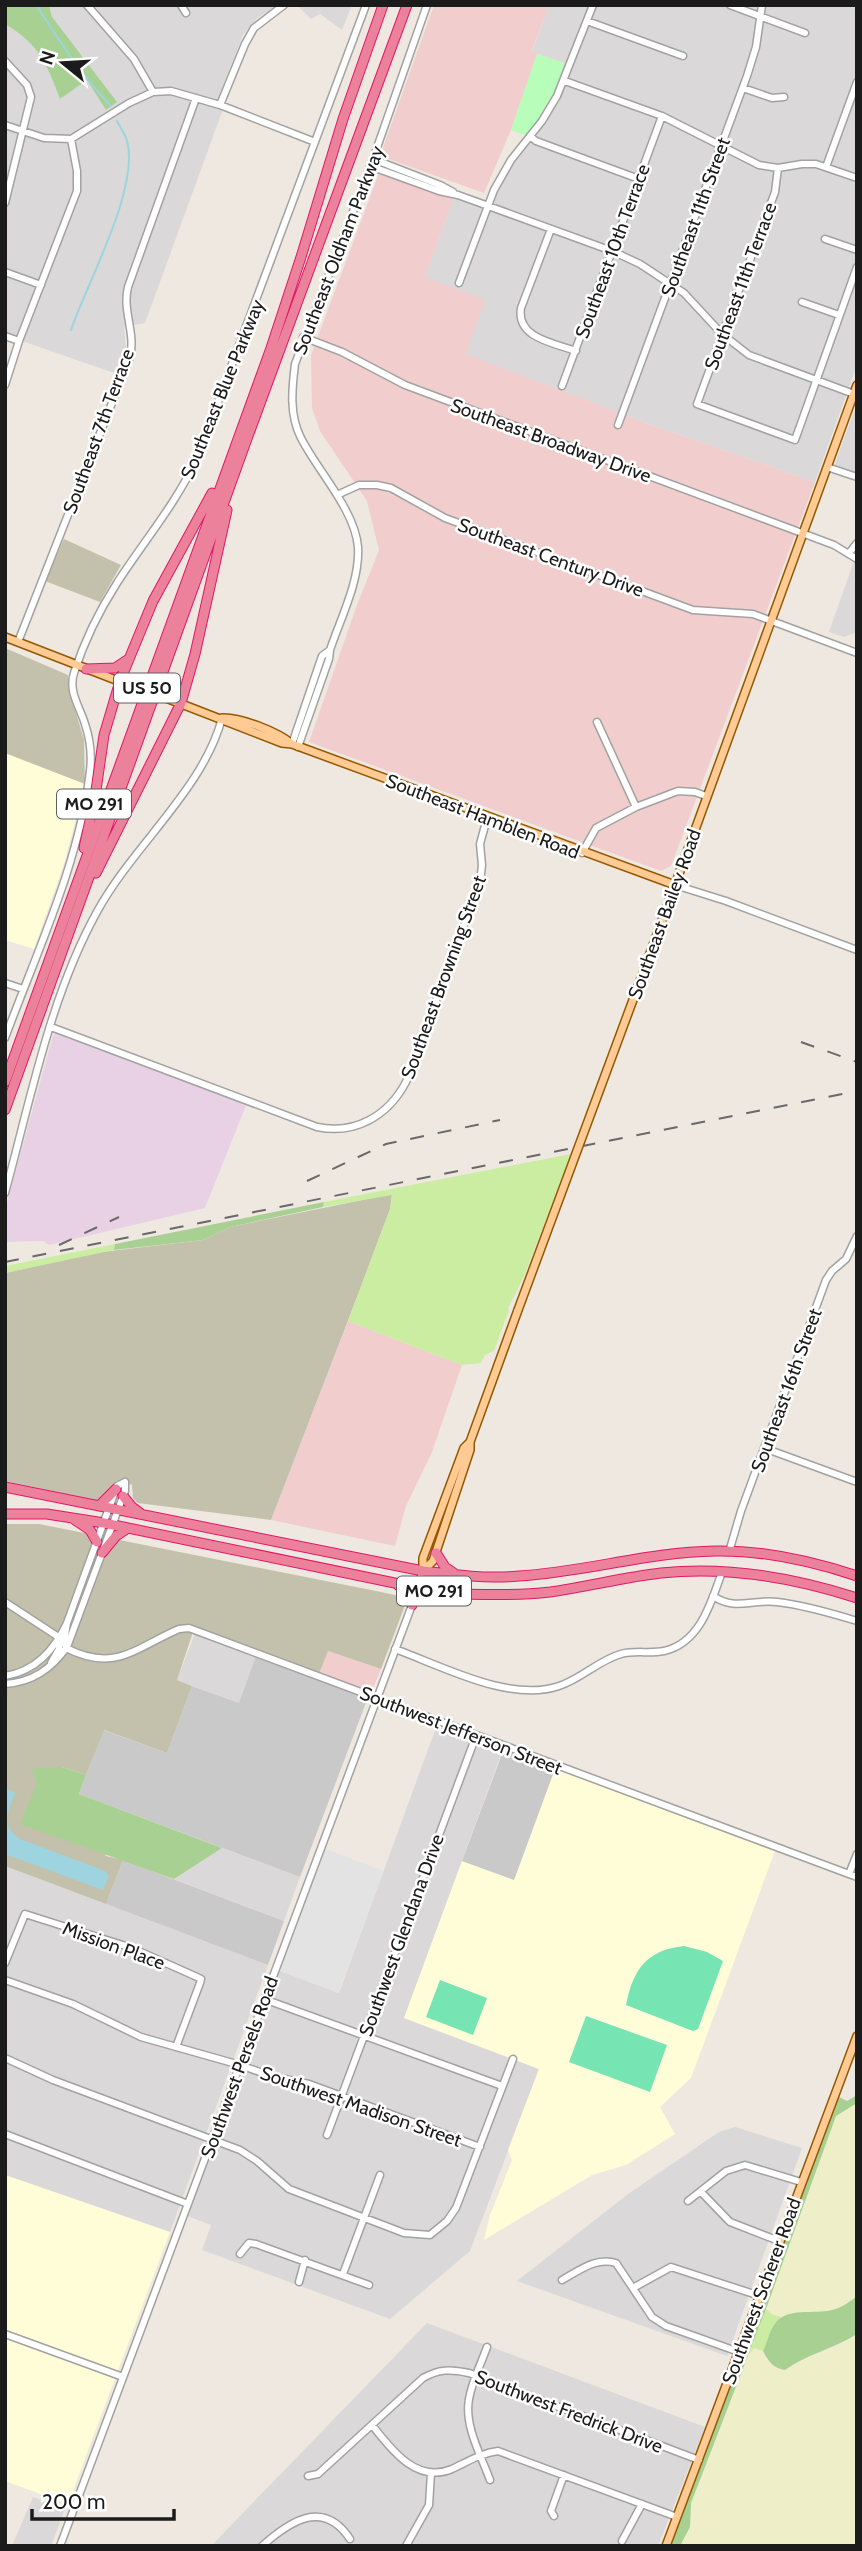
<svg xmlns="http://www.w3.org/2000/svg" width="862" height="2551" font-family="Cabin,sans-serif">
<rect width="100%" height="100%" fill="#eee8e0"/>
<path fill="#dad8d8" d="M49,5H279L257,18L243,35L218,98L222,112L145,323L124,327L126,349L117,374L5,335V24L25,36L48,66L60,99L87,79L52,17Z
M297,5H352L342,30L320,14L311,19Z
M549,5H857V365L815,482L651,425L465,354L425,277L454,196L485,207L498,180L535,129L562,86H571L675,124L746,163L748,158L673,118L560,76L564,63L532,52Z
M857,403V477L833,469Z
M857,543V632L844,637L829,632L855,558L849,553Z
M195,1633L256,1656L239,1703L177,1680Z
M437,1725L503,1749L404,2018L539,2069L470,2251L390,2319L202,2250L211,2225L185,2215L275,1969L339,1993Z
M222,1848L300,1877L284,1921L174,1879Z
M5,1866L268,1965L170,2232L5,2175Z
M735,2127L802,2148L727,2356L517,2281L628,2194L719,2132Z
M427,2323L705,2427L658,2546H211Z
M33,2497L65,2509L51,2546H12Z"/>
<path fill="#f1cdce" d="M434,5H549L532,51L537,54L511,130L484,193L380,156Z
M379,173L438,194L454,196L425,277L485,300L466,354L651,425L815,482L671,866L661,871L309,742L357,605L379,550L367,501L320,431L312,408L311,355Z
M348,1321L462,1365L432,1452L406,1506L395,1546L271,1520Z
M328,1651L381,1669L372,1691L319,1674Z"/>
<path fill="#e8d1e5" d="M55,1033L247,1103L205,1208L49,1245L43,1241L5,1242V1210L52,1039Z"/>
<path fill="#fffdd8" d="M5,753L85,784L64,864L34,949L5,940Z
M556,1766L775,1851L691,2078L660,2107L675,2134L626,2165L592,2175L484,2240L490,2215L512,2160L508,2150L539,2069L404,2018L462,1861L514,1880Z
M5,2175L170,2232L68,2504L5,2481Z"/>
<path fill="#c9c9c9" d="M256,1656L365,1697L367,1700L300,1877L79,1794L103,1730L167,1753L192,1686L239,1703Z
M505,1746L556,1766L514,1880L462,1861Z
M123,1860L284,1921L268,1965L106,1904Z"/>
<path fill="#c3c1ab" d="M64,539L121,565L100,602L45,581Z
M5,648L68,675V685L84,740L85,784L5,753Z
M392,1194L390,1209L359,1292L271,1520L138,1503L133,1498L132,1485L122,1480L116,1481L110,1492L99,1501L5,1481V1273L94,1253L203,1240L230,1227Z
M5,1524H39L371,1590L400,1596L404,1600V1608L381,1669L328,1651L319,1674L195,1626L177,1680L192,1686L167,1753L104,1730L86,1775L62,1767L106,1856L123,1860L106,1904L5,1866Z"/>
<path fill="#eeefc9" d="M857,2103V2296L843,2306L830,2311L807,2312L781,2317L773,2315L766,2309L836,2116Z
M857,2334V2546H680L690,2527L691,2503L749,2354L754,2348L763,2351L768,2361L777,2368L785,2370L797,2361L836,2347Z"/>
<path fill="#cbeda1" d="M571,1154L523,1279L508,1308L509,1310L494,1351L485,1355L481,1363L462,1365L348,1321L390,1209L392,1195L323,1207L324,1202Z
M115,1244L114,1250L5,1273V1266Z
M766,2309L773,2315L781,2317L773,2326L763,2351L754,2348L749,2354Z"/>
<path fill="#a8d092" d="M5,5H49L52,17L117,102L106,110L87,80L60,99C47,64 39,44 5,24Z
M324,1202L323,1207L230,1227L203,1240L114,1250L115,1244Z
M62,1767L86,1775L79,1794L222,1848L174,1879L20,1824L37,1783L32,1769Z
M857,2095V2103L836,2116L766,2309L691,2503L690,2527L680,2546H669L837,2096L847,2101Z
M857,2296V2334C833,2349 807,2354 785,2370C773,2368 769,2362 763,2351C767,2343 769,2332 774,2325C786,2306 814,2315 832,2310C842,2308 849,2302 857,2296Z"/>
<path fill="#b8fdb9" d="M537,54L564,63L560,76L562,77C556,99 541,118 527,136L511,130Z"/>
<path fill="#77e4b3" d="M684,1946L707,1952L723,1961L698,2029L693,2031L626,2005C633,1969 647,1950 684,1946Z
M440,1980L487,1998L473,2035L426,2017Z
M586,2016L667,2045L650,2092L569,2062Z"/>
<path fill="#e3e3e3" d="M320,1847L384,1871L338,1993L275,1969Z"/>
<path fill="#9dd4df" d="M5,1788L15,1793C8,1813 0,1825 20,1839L105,1871L109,1876L103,1890L5,1854L7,1844L5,1838Z"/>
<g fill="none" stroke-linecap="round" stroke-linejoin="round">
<path stroke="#9dd4df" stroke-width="2" d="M36,5C59,40 82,76 111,106
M71,330C87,283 140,188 127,141C125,134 120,127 117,121"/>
<g stroke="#a2a2a2" stroke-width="9">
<path id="minor" d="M87,5L134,59L153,92
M181,5L186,13
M730,5L805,33
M587,21L683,56
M5,61L27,85L31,97L5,203
M565,81L662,116L759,165L778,168L802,164H816L857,178
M743,88L772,98L784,97
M220,105L245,44L254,28L284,5
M5,125L44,138L71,139L129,103L153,92L171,91L220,105L315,142
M530,136L536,141L639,179
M373,159L440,185L453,192
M370,166L439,191L458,195L612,251L640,264L684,293L722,334L749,355L854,394
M826,167L857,82
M778,168L775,192L697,404L795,440L857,267
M551,229L521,308C516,338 554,343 576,351
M825,239L857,250
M5,272L41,285
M459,283L494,190L511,160L542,121L557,96L593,5
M802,302L839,315
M5,336L19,341
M303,337L342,352L405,385L834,545L857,559
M5,385L19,341L77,191V171L71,139
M562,386L662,116
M618,425L747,76L756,47L762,5
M827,467L857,477
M337,495L359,485H377L391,488L445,518L693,610L753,614L857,653
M849,553L857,543
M18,642L130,357C136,333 122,311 128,287L196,98
M597,722L636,807
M292,744L322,656L330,650
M298,747L329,659L330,650C341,617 360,581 358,547C355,510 317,470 301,438C289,415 292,388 295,364L373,159L427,5
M582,853L596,828L636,807L678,791L695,792L706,796
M675,885L726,901L857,950
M5,983L23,989
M51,1027L317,1127C355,1135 388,1116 406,1082L480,882L482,865L480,844L487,818
M5,1038C37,951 79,864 90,771C92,755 90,739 85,724C80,707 68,692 74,673C84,642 99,611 117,583C144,541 176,504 197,458L366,5
M5,1193C31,1098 50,996 98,910C134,845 204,788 222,718
M764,1448L857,1482
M729,1552L741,1511L826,1280L832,1271L846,1259L857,1236
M713,1596C735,1611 751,1599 777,1602C804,1605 831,1613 857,1621
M5,1602L60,1638L59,1649L51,1663
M67,1623L64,1641L66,1648C115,1673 135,1648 179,1629L189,1628L857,1877
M395,1649C442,1666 510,1703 559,1686C581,1679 599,1660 621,1654C635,1650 650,1654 664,1651C700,1643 711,1603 722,1572
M5,1676C36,1671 54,1650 67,1623L117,1486L125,1482
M5,1684C33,1682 51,1669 67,1647L125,1491V1482
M849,1874L857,1854
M5,1963L25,1914L132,1948L197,1977L201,1979L200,1983L176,2047
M5,1980L73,2004L141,2037L240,2065L274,2077L309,2084L480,2147
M264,1999L502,2086
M5,2058L53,2080L240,2150L257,2161L289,2189L404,2233L430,2235L447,2221L456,2208L513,2059
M5,2134L188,2204
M327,2135L476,1736
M701,2192L730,2222L779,2241
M688,2201L726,2171L745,2165L801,2182
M240,2254L249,2243L256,2244L369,2285
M343,2274L380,2175
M562,2280C580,2270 596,2257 616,2263L652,2317L666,2326L739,2352
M299,2282L305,2260
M633,2288L671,2267L760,2296
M5,2334L123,2377
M487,2347C481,2364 472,2381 469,2399C464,2426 481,2455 490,2480
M372,2425C391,2449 416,2484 452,2469C467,2462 481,2453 498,2451L677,2517
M308,2476L318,2474L423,2378C439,2369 450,2369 469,2373L699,2460
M554,2516L551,2511L564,2475
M622,2541L642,2504
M60,2546L418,1589
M262,2546C289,2522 323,2498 350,2539
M406,2546L429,2505L431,2473"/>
</g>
<g stroke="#935900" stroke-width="10">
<path id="major" d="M5,637L134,687
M166,698L282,743L292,744C278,732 240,717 222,718
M292,744L675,885
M640,981L857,385
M423,1571L433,1561L470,1450V1442L518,1310
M418,1589L423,1571V1558L464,1448L470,1442
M666,2546L857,2036"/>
</g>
<g stroke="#e21769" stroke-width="11">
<path id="highway" d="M86,669L115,668L127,660
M84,848L95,797L104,735L120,681L153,601L212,493
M96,873L181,703L195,654L227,510
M5,1082L271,348L301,257L343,119L383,5
M5,1110L248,436L407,5
M5,1487L423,1571C455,1575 487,1579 519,1576C585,1572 649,1552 715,1551C763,1550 812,1561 857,1576
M123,1496L132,1507L140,1513
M99,1506L116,1489
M5,1514H47L104,1523L443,1593C479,1595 514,1596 550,1592C587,1587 624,1577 661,1573C726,1566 795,1578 857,1598
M75,1520L90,1530L97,1542
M102,1553L116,1536L128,1528
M436,1553L445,1567L455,1574
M398,1585L405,1591L412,1605"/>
</g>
<use href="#minor" stroke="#fff" stroke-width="6"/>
<use href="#major" stroke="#ffca94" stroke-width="7"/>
<use href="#highway" stroke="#ec819b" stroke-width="9"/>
<path stroke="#696969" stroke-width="2" stroke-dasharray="14 14" stroke-linecap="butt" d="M801,1042L857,1062
M307,1181L386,1144L500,1120
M59,1245L119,1217
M5,1262L857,1091"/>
<g stroke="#935900" stroke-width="10" stroke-linecap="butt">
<path id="major-bridge" d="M134,687L166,698
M518,1310L640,981"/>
</g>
<use href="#major-bridge" stroke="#ffca94" stroke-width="7"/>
</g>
<g text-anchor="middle" stroke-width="5" stroke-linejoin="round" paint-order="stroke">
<g fill="#fff" stroke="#5f5f5f" stroke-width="2">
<rect x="114" y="673.5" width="66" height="29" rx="5"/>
<rect x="57" y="789.5" width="74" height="29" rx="5"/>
<rect x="397" y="1576.5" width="74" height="29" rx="5"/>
</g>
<g font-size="18" font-weight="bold" fill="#1b1b1b">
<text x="147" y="694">US 50</text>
<text x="94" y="810">MO 291</text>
<text x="434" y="1597">MO 291</text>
</g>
<g font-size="19" fill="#1b1b1b" stroke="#fff">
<text transform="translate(695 217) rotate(-70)" y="7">Southeast 11th Street</text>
<text transform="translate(338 250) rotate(-69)" y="7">Southeast Oldham Parkway</text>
<text transform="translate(612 251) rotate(-70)" y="7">Southeast 10th Terrace</text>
<text transform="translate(740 286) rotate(-70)" y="7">Southeast 11th Terrace</text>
<text transform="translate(222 389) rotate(-68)" y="7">Southeast Blue Parkway</text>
<text transform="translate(98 431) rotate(-70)" y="7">Southeast 7th Terrace</text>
<text transform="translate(551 440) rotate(20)" y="7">Southeast Broadway Drive</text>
<text transform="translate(551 557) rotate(20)" y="7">Southeast Century Drive</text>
<text transform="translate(483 816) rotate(21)" y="7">Southeast Hamblen Road</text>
<text transform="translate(664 914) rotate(-70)" y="7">Southeast Bailey Road</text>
<text transform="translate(443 977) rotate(-70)" y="7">Southeast Browning Street</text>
<text transform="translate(786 1390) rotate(-70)" y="7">Southeast 16th Street</text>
<text transform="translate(461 1730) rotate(21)" y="7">Southwest Jefferson Street</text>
<text transform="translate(401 1935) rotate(-70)" y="7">Southwest Glendana Drive</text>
<text transform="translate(114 1945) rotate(20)" y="7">Mission Place</text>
<text transform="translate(239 2067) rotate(-70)" y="7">Southwest Persels Road</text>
<text transform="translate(361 2106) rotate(19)" y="7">Southwest Madison Street</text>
<text transform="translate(761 2291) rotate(-70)" y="7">Southwest Scherer Road</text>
<text transform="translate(569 2411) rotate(21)" y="7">Southwest Fredrick Drive</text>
</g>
</g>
<rect width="862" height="2551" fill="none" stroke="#1b1b1b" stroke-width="14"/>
<g transform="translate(63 63) rotate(288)" stroke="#ffffff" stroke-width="5" paint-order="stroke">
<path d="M0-5L12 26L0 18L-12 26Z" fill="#1b1b1b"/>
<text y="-10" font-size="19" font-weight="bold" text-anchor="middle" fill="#1b1b1b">N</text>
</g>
<path d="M32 2509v10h142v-10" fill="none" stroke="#1b1b1b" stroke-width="3.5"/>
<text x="42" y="2509" font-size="21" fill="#1b1b1b" stroke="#ffffff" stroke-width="5" paint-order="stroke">200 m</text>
</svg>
